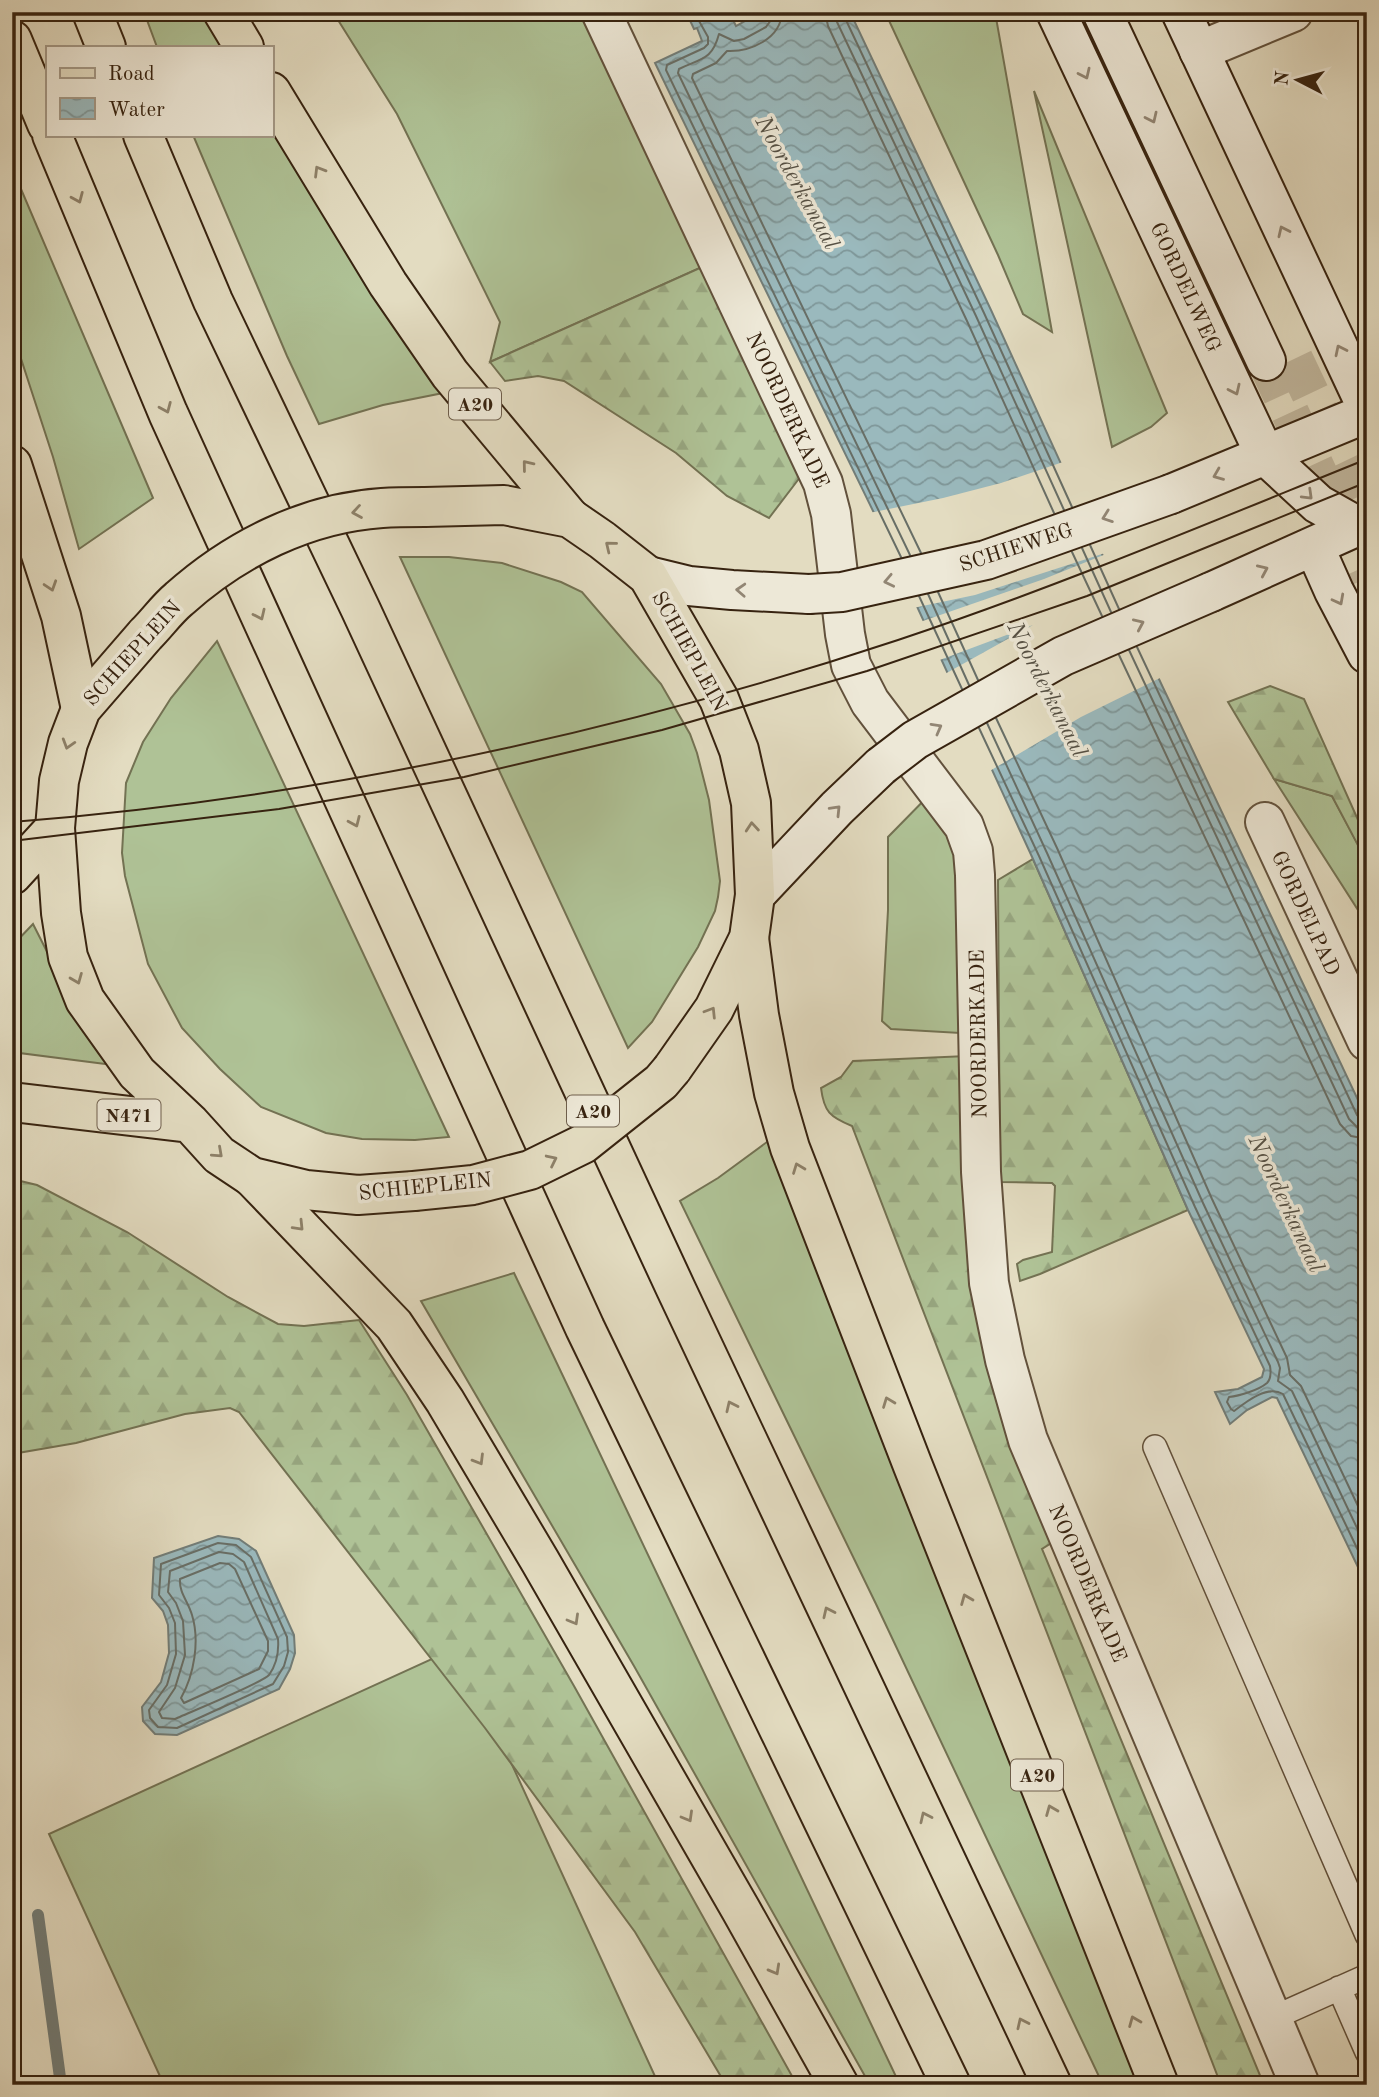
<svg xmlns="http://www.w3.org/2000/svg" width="1379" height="2097" font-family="'Old Standard TT',serif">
<defs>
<pattern id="forest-firs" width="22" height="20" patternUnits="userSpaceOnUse" patternTransform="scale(1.75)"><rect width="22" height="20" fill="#afc296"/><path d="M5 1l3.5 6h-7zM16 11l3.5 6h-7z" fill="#97a680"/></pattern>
<pattern id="water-waves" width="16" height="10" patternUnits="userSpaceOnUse" patternTransform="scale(1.75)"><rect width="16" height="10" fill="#9ab9bd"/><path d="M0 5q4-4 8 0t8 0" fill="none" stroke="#7e9698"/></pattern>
</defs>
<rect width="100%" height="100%" fill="#e3dcc1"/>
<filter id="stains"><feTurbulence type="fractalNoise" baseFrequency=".00286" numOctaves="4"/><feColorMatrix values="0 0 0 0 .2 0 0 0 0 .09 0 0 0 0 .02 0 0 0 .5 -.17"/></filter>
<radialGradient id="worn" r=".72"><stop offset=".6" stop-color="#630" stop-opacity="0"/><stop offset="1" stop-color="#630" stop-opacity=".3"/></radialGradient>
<path fill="#afc296" stroke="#737253" stroke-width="2" d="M144,12H206L225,47H157Z
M333,12H582L702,267L490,362L500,322L397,114Z
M885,12H995L1052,332L1023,314L998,255Z
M1034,91L1167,413L1151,427L1112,447Z
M271,129L367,284L453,391L383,405L319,424L287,356L193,135H271Z
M12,168L153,498L79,549L53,457L12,331Z
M400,557H449L502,563L561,582L582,592L661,684L690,734L697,753L709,800L720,881L718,897L715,911L698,947L652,1022L628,1048Z
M217,641L449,1137L415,1140L362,1139L326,1133L261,1107L220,1069L182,1028L148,964L125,876L122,853L126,783L143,742L171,698Z
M1274,779L1332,796L1361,850L1367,848V924Z
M940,784L959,826L960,1033L891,1029L882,1021L888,910V837Z
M33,924L75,1007L113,1065L12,1052V946Z
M771,1139L1138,2085H1103L876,1604L680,1201L718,1178Z
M514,1273L900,2085H870L634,1666L421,1301Z
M458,1647L659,2085H164L49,1834Z"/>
<path fill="url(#forest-firs)" stroke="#737253" stroke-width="2" d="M702,267L801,476L769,518L727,496L676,453L564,381L538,376L505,381L490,362Z
M1270,686L1304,699L1367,840V848L1361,851L1332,796L1274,779L1228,702Z
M1033,859L1188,1210L1040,1274L1020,1281L1017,1264L1023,1260L1052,1252L1055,1186L1052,1183L1000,1182L998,880Z
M967,1056L1053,1542L1042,1549L1264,2085H1221L852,1126C830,1117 824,1112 821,1088L841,1077L853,1061Z
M12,1179L37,1185L127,1232L228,1297L278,1324L304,1326L359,1320L407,1395L574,1686L797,2085H726L635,1932L485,1728L239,1412L230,1408L185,1414L76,1443L12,1454Z"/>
<path fill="url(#water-waves)" stroke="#727d78" stroke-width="2" d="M686,12H729L736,26L761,12H850L991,310L1158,677L1367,1119V1586L1277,1398L1272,1397L1247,1410L1230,1424L1215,1392L1238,1389L1262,1377L1264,1369L1188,1210L1033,859L875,515L655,63L702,41L697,28L694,29Z
M218,1536L239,1539L256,1551L294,1635L295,1653L290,1669L279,1689L177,1735L155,1734L143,1721L142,1707L161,1682L169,1653L168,1625L163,1611L152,1598L154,1558Z"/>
<path fill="#e3dcc1" d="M1063,462L1105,553L975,595L913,608L869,513L943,498L1001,483Z
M1106,554L1162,677L1081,717L988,772L943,675L1033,625L937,661L920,622L1044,579Z"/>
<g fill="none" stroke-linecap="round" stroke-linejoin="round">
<path stroke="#686e66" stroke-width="2" d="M694,12L708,37V44L704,48L667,65L666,70L901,557
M771,12V20L766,27L744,39L734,41L719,34C712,60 702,58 679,69L678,73L910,555
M782,12C781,39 750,52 727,51L716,63L693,74L692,78L921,553
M825,12L828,26L967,321L1054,513
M836,12L837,22L976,316L1064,510
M844,12L845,18L984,313L1072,507
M1090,545L1119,609
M1082,548L1111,612
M1072,552L1102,616
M938,592L978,680
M928,594L969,685
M919,596L962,689
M1137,647L1357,1115L1361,1119L1367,1120
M1129,650L1349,1119L1357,1127L1367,1129
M1119,655L1340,1124L1351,1136L1367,1139
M996,718L1057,848L1212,1199L1287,1358L1290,1375L1301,1386L1367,1525
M987,723L1047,853L1203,1203L1278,1362L1280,1368L1278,1381L1292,1391L1367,1549
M979,728L1039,856L1195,1207L1270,1366C1271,1372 1271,1379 1267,1383C1259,1390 1239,1396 1229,1397L1227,1402L1231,1409L1234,1411C1247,1401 1267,1385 1283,1394L1367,1569
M218,1543L236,1545L251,1557L287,1637L288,1652L284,1666L273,1684L177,1728L158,1727L150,1718L149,1710L167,1685L176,1654L175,1623L169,1608L159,1595L161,1564Z
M219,1552L233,1554L244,1562L278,1639C279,1652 277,1664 269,1675C262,1683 190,1712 175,1719L162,1718L159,1712L175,1688L185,1655L183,1621L176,1603L168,1592L170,1571Z
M220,1563L229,1564L235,1569L268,1641V1651L259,1669L184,1703L181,1698C194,1675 200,1641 192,1615C188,1601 179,1593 180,1579Z"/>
<path stroke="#727d78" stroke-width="12" d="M38,1915L61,2085"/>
<path stroke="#c1b79e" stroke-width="38" stroke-dasharray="38 19" stroke-linecap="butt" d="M1294,359L1367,513
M1266,361L1367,578"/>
<g stroke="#62513c" stroke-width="26">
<path id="lane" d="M1155,1447L1367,1935
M1339,1988L1367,2052
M1273,2018L1367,1976"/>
</g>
<g stroke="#62513c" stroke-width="42">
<path id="street" d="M601,12L823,483L831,514L845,634L851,665L870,702L964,826L973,851L975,875L981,1172L989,1283L1005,1360L1028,1440L1300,2085
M1199,51L1293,12
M1265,822L1367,1041"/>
</g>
<g stroke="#372310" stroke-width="42">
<path id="secondary" d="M1056,12L1265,455L1318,504L1357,526
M1102,12L1266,361
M1181,12L1367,408
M1171,494L1367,413
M1314,546L1334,591L1367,654
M648,576L689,586L732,590L809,594
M1211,592L1367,522
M755,895L837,808L881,766"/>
</g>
<g stroke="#372310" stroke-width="42">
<path id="primary" d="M425,507L504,505L570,518L602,540L648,576L719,699L739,750L751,803L755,895L749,938L714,1009L672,1069
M146,634L81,709L68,743L59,781L55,828L61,913L68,957L85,1000L137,1073L190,1123L219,1155L252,1177L306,1190L358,1195L414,1191
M12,875L55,828
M12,1102L190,1123"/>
</g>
<g stroke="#372310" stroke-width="42">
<path id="highway" d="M92,12L106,47
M223,12L244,47
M12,40L47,124
M271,92L388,284L450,374L570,518
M52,135L168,413L585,1328L951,2085
M143,135L213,301L360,608L676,1289L1052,2085
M12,465L61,616L81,709
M749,938L759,1015L774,1093L790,1148L913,1466L1159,2085
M252,1177L394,1325L445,1401L540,1561L741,1910L839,2085"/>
</g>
<use href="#lane" stroke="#ede8d7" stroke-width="23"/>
<use href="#street" stroke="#ede8d7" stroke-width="38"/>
<use href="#secondary" stroke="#ede8d7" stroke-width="38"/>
<use href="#primary" stroke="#e3dcc1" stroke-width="38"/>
<use href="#highway" stroke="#e3dcc1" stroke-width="38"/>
<path stroke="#372310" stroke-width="2" d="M12,822C313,798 612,735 898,640C1057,587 1211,522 1367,459
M12,841L279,809L464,777L662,730L867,671L1087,596L1367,482"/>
<g stroke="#372310" stroke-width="42" stroke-linecap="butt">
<path id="secondary-bridge" d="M809,594L842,592L986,560L1171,494
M881,766L915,740L1063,656L1211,592"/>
</g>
<g stroke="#372310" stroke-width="42" stroke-linecap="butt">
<path id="primary-bridge" d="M146,634C157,623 167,609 179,599C235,549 306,513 382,508C396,507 411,507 425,507
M414,1191L473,1185L530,1170L583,1144L661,1082L672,1069"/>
</g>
<use href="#secondary-bridge" stroke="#ede8d7" stroke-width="38"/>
<use href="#primary-bridge" stroke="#e3dcc1" stroke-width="38"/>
</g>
<defs><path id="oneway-chevron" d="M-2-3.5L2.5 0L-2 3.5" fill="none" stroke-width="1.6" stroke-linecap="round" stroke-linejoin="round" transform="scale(1.75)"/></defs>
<g stroke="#928674">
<use href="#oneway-chevron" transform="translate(1085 74) rotate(65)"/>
<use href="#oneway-chevron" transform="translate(1152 118) rotate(65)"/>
<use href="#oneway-chevron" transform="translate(1283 231) rotate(-115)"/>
<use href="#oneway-chevron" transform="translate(1340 350) rotate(-116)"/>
<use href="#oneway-chevron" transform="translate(1235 390) rotate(65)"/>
<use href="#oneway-chevron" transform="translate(1218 475) rotate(158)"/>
<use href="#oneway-chevron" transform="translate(1308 495) rotate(44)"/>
<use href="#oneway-chevron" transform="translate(1107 517) rotate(160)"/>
<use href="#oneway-chevron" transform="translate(1263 570) rotate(-24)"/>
<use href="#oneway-chevron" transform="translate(889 581) rotate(168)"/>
<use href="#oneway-chevron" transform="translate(741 590) rotate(-177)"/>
<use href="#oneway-chevron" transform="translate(1339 600) rotate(62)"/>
<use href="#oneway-chevron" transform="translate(1139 624) rotate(-24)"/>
<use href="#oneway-chevron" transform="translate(937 728) rotate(-29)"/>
<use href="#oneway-chevron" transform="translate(836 810) rotate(-46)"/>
</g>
<g stroke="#8d8068">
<use href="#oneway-chevron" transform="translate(319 171) rotate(-121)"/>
<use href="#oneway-chevron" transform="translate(78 198) rotate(67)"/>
<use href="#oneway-chevron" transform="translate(166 408) rotate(67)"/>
<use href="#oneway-chevron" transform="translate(527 465) rotate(-129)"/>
<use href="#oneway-chevron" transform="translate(357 512) rotate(171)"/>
<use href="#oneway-chevron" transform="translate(610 546) rotate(-141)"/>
<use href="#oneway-chevron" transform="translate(51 586) rotate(72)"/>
<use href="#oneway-chevron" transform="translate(260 615) rotate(65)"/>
<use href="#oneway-chevron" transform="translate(68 744) rotate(107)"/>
<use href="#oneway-chevron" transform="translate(355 822) rotate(66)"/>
<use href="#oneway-chevron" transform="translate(752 827) rotate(-95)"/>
<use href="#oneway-chevron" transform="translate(77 979) rotate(68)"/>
<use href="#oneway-chevron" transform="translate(711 1012) rotate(-58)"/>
<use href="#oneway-chevron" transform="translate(218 1153) rotate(42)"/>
<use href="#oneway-chevron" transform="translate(552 1160) rotate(-26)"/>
<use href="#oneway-chevron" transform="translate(798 1168) rotate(-111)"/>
<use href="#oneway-chevron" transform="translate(299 1226) rotate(46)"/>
<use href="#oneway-chevron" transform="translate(888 1402) rotate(-111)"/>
<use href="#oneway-chevron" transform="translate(731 1406) rotate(-115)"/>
<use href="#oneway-chevron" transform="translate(479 1460) rotate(59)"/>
<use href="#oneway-chevron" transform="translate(966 1599) rotate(-112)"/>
<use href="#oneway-chevron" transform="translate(828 1612) rotate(-115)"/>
<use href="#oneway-chevron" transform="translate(574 1620) rotate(60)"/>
<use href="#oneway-chevron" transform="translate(1051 1810) rotate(-112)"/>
<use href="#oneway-chevron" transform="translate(688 1817) rotate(60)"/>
<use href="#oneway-chevron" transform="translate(925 1817) rotate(-115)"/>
<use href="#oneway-chevron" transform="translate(775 1970) rotate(61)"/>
<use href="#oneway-chevron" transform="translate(1134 2021) rotate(-112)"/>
<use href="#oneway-chevron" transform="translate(1022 2023) rotate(-115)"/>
</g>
<g text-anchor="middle" stroke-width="7" stroke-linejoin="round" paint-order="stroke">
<g fill="#ede8d7" stroke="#6e5e4c" stroke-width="2">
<rect x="449" y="388.5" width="52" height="31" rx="5"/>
<rect x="567" y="1095.5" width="52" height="31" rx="5"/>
<rect x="97.5" y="1099.5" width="63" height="31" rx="5"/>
<rect x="1011" y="1759.5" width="52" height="31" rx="5"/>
</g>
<g font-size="19" font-weight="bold" fill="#372310">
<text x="475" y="411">A20</text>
<text x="593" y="1118">A20</text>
<text x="129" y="1122">N471</text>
<text x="1037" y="1782">A20</text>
</g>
<g font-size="21" fill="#372310" stroke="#ede8d7">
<text transform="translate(1186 287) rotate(65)" y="7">GORDELWEG</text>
<text transform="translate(788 410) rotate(65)" y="7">NOORDERKADE</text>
<text transform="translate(1016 547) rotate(-18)" y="7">SCHIEWEG</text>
<text transform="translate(690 651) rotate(61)" y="7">SCHIEPLEIN</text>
<text transform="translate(132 653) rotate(-48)" y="7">SCHIEPLEIN</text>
<text transform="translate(1306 913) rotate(65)" y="7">GORDELPAD</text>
<text transform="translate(978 1034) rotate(-91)" y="7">NOORDERKADE</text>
<text transform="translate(425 1186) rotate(-6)" y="7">SCHIEPLEIN</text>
<text transform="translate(1088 1583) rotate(67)" y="7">NOORDERKADE</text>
</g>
<g font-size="23" font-style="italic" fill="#555044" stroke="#ede8d7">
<text transform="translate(798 182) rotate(61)" y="8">Noorderkanaal</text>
<text transform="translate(1048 689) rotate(63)" y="8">Noorderkanaal</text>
<text transform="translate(1287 1203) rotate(65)" y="8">Noorderkanaal</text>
</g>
</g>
<rect width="1379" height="2097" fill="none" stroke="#e3dcc1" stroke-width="42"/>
<rect x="14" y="14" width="1351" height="2069" fill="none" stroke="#372310" stroke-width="3.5"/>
<rect x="21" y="21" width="1337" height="2055" fill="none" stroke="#372310" stroke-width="2"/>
<rect x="46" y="46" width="228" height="91" fill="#ede8d7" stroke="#a49987" stroke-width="2"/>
<rect x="60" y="68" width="35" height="10" fill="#e3dcc1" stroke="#a49987" stroke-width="2"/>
<text x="108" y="80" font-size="21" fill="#372310">Road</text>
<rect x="60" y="98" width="35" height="21" fill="url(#water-waves)" stroke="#a49987" stroke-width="2"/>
<text x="108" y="116" font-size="21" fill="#372310">Water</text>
<g transform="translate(1298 80) rotate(276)" stroke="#ede8d7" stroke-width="5" paint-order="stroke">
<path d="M0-5L12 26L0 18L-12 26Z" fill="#372310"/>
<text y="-10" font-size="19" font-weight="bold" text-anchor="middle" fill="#372310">N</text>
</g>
<rect width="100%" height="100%" filter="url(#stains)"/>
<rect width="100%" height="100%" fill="url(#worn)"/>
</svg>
